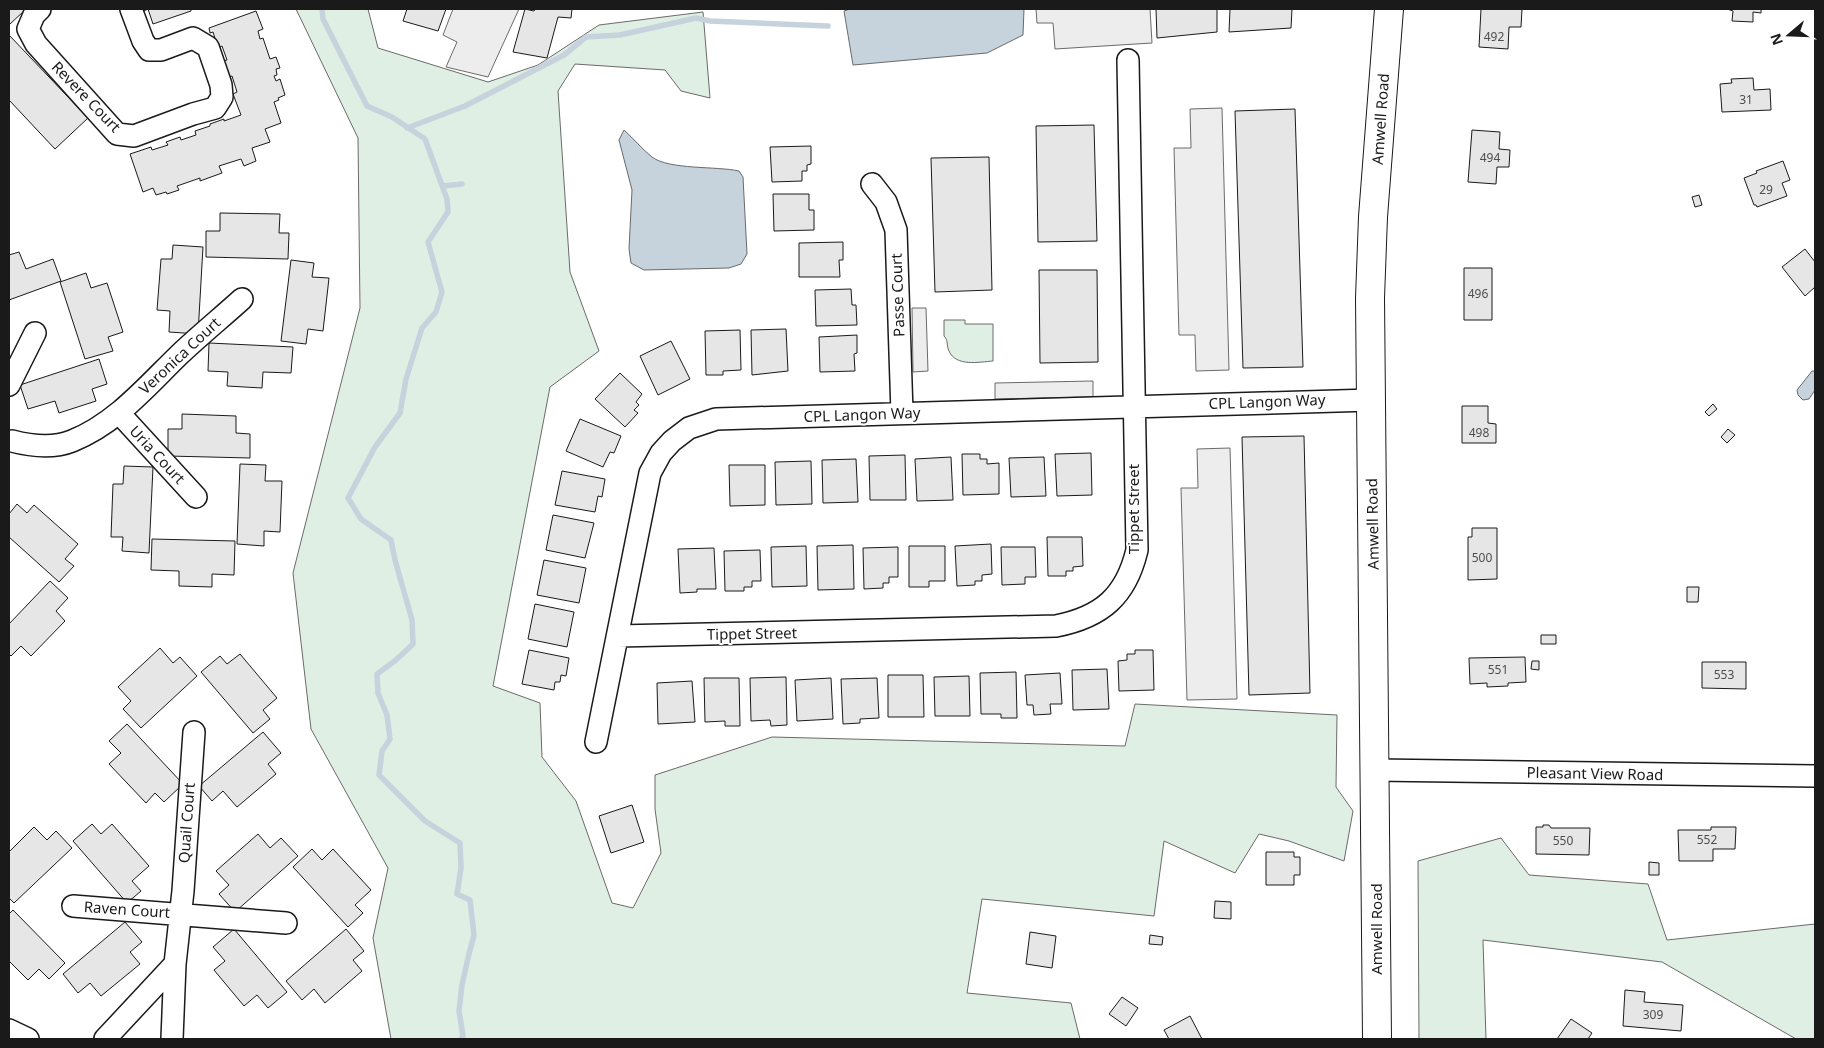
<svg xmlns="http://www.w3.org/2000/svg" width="1824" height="1048" font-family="'Noto Sans',sans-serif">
<rect width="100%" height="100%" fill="#fff"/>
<path fill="#e0efe3" stroke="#6a6a6a" d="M296,9H368L378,48L488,82L538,65L599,25L703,12L710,98L681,91L665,70L575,64L558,91L570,272L599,351L550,387L493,686L540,703L542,757L576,801L612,903L633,908L661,853L655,809V775L772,737L1125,746L1135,704L1337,715L1336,787L1353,811L1344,861L1289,841L1259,834L1235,873L1164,841L1154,916L982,899L967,993L1071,1003L1080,1039H391L373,938L388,868L311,729L293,573L360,308L358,138Z
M944,320H965V324H993V361C979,362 956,367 949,351C946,345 949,341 944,336Z
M1501,838L1529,875L1648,884L1667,940L1815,924V1039H1796L1662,962L1483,940L1486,1039H1419L1418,861Z"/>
<path fill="#ededed" stroke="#6a6a6a" d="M453,9H519L488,77L446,67L457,42L443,35Z
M1036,9H1150L1152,43L1055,49L1053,23H1037Z
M1222,108L1229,370L1196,371L1195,335H1179L1174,148H1191L1190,109Z
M912,308H926L928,371L913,372Z
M1093,381V397L995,399V383Z
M1230,448L1237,699L1187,700L1181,488H1198L1197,449Z"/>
<path fill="#c6d2dc" stroke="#6a6a6a" d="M850,9H1024L1023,35L987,53L853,65L844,11Z
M624,130C634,139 642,149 652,157C669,170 717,166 739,171L743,177L747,254L741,264L729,268L644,270L631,263L629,249L632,190L619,140Z
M1812,371H1815V390L1809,399L1803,400L1798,395L1797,390Z"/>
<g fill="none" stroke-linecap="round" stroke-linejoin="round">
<path stroke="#c6d2dc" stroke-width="5.5" d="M322,9L323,19L367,106L392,117L425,139L447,199L448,212L428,242L442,292L436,312L422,328L406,379L400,413L375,447L348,498L361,519L391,540L395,560L412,620L413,644L396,660L377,674L378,693L387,715L390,739L382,751L379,775L425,821L460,843L461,868L457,894L470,900L474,935L468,958L462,985L459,1011L463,1036L461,1039
M407,128L465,106L564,55L586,37L620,35L696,18L710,21L828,26
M443,186L462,184"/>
</g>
<path fill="#e6e6e6" stroke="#1a1a1a" d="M9,9H26L9,25Z
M143,9H191V11L153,24L148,9L144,11Z
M407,9H446L438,31L403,21Z
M525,9L534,11L535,9H572L571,18L558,17L547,58L513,52Z
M1156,9H1217V32L1157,38Z
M1230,9H1292L1291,28L1229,32Z
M1481,9H1522L1521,27H1509L1508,49L1479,47Z
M1727,9H1761V13L1753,12V22L1732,21L1733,11Z
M256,11L263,29L258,31L260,39L263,38L270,59L276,57L280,68L276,69L277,75L274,76L276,81L280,79L285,95L278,98L279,100L274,102L281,123L265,129L270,142L252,148L256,161L244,166L241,159L219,166L222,173L200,181V178L177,186L179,190L167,194L166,192L156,195L153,188L143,192L130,154L151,147L152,150L168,145L166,142L180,137L181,140L196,135L195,131L210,126V124L224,119V121L241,115L233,94L237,92L232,76L228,77L222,61L227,60L222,46L218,48L213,32L210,33L209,28Z
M9,35L88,118L55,149L9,100Z
M1753,78L1754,90L1770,89L1771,110L1722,112L1720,84L1732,83L1731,79Z
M1295,109L1303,367L1243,368L1235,111Z
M1094,125L1097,241L1038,242L1036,126Z
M1472,130L1500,132L1499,149L1510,150L1509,167H1497L1496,184L1468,182Z
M811,146V164L807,165V171H802V181L772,182L770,147Z
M989,157L992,290L935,292L931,158Z
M1783,161L1790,180L1782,183L1787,196L1757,207L1756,205H1754L1744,178L1757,173L1756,171Z
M773,194H809V210H814V230L774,231Z
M1699,195L1702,205L1695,207L1692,197Z
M220,213L280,214L279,233H289L288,259L206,257V231H220Z
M843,242V260H839L840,277H799V243Z
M173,245L203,247L198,334L169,332L170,311L157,310L161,259H172Z
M1805,249L1815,262V287L1805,296L1782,267Z
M19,252L26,269L53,259L61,281L9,300V255Z
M291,260L314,263L312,277L329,278L323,331L308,329L306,344L281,341Z
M1464,268H1492V320H1464Z
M1039,270H1097L1098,362L1040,363Z
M86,273L91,288L107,283L123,332L108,337L113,351L85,359L60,282Z
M851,289L852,305H856L857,325L816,326L815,290Z
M786,329L788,371L752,375L751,330Z
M740,330L741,370L723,371V375H706L705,331Z
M857,335V353L854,354L855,371L820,372L819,337Z
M671,341L690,379L658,395L640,356Z
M209,343L293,347L291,373L263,372L262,388L227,386L228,372L208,371Z
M99,359L107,384L92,389L96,401L59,413L55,401L28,409L20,385Z
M620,373L642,394L636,402L639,405L634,410L638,413L625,427L595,399Z
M1713,404L1717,409L1709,416L1705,412Z
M1462,406H1488V423L1496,424V443H1462Z
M182,414L236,416V433L250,434V458L168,456V429H182Z
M580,419L621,436L614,453L610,452L603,467L566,451Z
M1728,429L1735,435L1727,443L1721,437Z
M1304,436L1310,693L1249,695L1242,437Z
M1091,453L1092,495L1057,496L1055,454Z
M962,454H980V459H987V464L999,463V494L963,495Z
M905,455L906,500H870L869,456Z
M951,457L953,500L917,501L915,459Z
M1044,457L1046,496L1011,497L1009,458Z
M856,459L858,502L823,503L822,460Z
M811,461L812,504L776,505L775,462Z
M240,464L266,465L265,481H282L280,532L264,531V546L237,544Z
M729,465H765V505L730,506Z
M124,466L153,467L149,553L122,551L123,537H111L113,484H123Z
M562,471L605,479L602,497L598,496L595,512L555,505Z
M17,504L27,513L34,505L78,544L65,559L74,566L59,582L9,537V514Z
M553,515L594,523L585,558L546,550Z
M1472,528H1497V579L1468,580V537H1472Z
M1047,537H1082L1083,566L1073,567V571H1066V576H1048Z
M152,539L235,541L234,575L212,574V587L179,586V571L151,570Z
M991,544L992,574L982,575V581H975V585L957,586L955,546Z
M853,545L854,589L818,590L817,546Z
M806,546L807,586L772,587L771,547Z
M909,546H945V581H929V587H909Z
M898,547V577H889V583H883V588L864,589L863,548Z
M1001,547H1035L1036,577H1025V584L1002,585Z
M714,548L716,589H697V592L680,593L678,549Z
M760,550L761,581H752V587H744V591H725L724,551Z
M544,560L586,568L579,603L537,595Z
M50,581L68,598L56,611L65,621L31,656L21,646L11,656L9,654V624Z
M1687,587H1699L1698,602H1687Z
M535,604L574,612L567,647L528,639Z
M1541,635H1556V644H1541Z
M160,648L173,663L180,657L197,676L141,728L123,709L131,701L118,687Z
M529,650L569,658L566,676L561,675L560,682H555L554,690L522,684Z
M1135,650H1153L1154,690L1119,691L1118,661L1127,660V654H1135Z
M240,654L277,698L263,710L270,719L253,733L201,672L220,656L227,664Z
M1525,657L1526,682L1508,683V686L1487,687V683L1470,684L1469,658Z
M1532,661H1539V670L1531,669Z
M1702,662H1746V689L1702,688Z
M1107,669L1109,709L1073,710L1072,670Z
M1016,672L1017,718H1001V714H981L980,673Z
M1060,673L1062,704H1050L1051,714L1034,715L1033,705H1027L1025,675Z
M888,675H923L924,717H888Z
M969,676L970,716H935L934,677Z
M786,677L787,725L771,726L770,720L751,721L750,678Z
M704,678H739L740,726H725V721L705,722Z
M831,678L833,719L797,721L795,680Z
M877,678L879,718L860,719V723L843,724L841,679Z
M692,681L695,722L658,724L657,683Z
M127,724L183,784L164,802L155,793L146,803L109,764L121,753L109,741Z
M263,732L281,753L268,764L276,774L237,807L223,791L212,801L199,786Z
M632,805L644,842L611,853L599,816Z
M92,824L101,834L112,824L149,866L132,881L141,891L127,903L73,841Z
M1543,825H1549L1551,828H1590L1589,855L1536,854V827H1543Z
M34,827L47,840L56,831L72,848L14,903L9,898V852Z
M1711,827H1736L1735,849H1713V861H1679L1678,830H1711Z
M258,834L270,848L281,838L298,856L235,912L219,894L229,885L216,871Z
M312,849L322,860L333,849L371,890L355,905L363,913L348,927L293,867Z
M1266,852H1294V857H1300V875H1294V885H1266Z
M1649,862L1659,863V875H1649Z
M1215,901L1231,902V919L1214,918Z
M13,910L65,963L49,979L39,969L28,980L9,961V914Z
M125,922L142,942L130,952L140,964L101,996L90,983L78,993L63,974Z
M234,929L287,992L268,1008L257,995L244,1006L214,970L225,961L213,947Z
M346,929L364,951L353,960L362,971L325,1003L314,989L302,1000L286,981Z
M1030,932L1056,936L1052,968L1026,964Z
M1150,935L1163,937L1162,945L1149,944Z
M1625,990L1645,992L1644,1002L1683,1005L1681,1031L1623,1026Z
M1122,997L1138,1008L1126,1026L1109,1014Z
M1190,1016L1202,1039H1169L1164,1030Z
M1571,1019L1592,1033L1588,1039H1557Z"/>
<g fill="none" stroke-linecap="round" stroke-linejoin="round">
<g stroke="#1a1a1a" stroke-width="24">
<path id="minor" d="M40,9L34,15L28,29L36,44L117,134L134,136L193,114L215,108L222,97L221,85L208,47L193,38L161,50H149L143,41L131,9
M872,184L886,202L896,230L902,413
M9,385L35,333
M119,413L196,497
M12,441C31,446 52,449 72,441C115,424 146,387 179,355C199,336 221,318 242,299
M618,636L1056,626C1102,617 1126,596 1137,550L1128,60
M596,742L650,473L661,453L672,441L689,428L716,419L1371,400
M1375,770L1815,776
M73,906L286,923
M9,1030L28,1039
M105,1039L175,964
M172,1039L175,964L183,891L194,732"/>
</g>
<g stroke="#1a1a1a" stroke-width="30">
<path id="major" d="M1377,1039L1370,298L1373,217L1389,9"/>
</g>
<use href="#minor" stroke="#fff" stroke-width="21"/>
<use href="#major" stroke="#fff" stroke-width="28"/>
</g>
<g text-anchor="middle" stroke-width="4" stroke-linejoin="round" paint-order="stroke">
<g font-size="12" fill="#4d4d4d">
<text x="1494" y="41">492</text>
<text x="1746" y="104">31</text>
<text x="1490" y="162">494</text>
<text x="1766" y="194">29</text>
<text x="1478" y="298">496</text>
<text x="1479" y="437">498</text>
<text x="1482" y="562">500</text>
<text x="1498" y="674">551</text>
<text x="1724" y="679">553</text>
<text x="1707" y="844">552</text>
<text x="1563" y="845">550</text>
<text x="1653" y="1019">309</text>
</g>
<g font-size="15" fill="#1a1a1a" stroke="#fff">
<text transform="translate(86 97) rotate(46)" y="5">Revere Court</text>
<text transform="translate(1381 119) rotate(-86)" y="5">Amwell Road</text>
<text transform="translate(898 295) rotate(-92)" y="5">Passe Court</text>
<text transform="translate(180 356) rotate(-43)" y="5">Veronica Court</text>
<text transform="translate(1267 402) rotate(-2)" y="5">CPL Langon Way</text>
<text transform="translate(862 415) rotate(-2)" y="5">CPL Langon Way</text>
<text transform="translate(157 455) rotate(47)" y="5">Uria Court</text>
<text transform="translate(1134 509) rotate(-90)" y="5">Tippet Street</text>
<text transform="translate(1373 524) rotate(-91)" y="5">Amwell Road</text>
<text transform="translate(752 634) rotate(-1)" y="5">Tippet Street</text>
<text transform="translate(1595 774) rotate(1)" y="5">Pleasant View Road</text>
<text transform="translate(187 823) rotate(-86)" y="5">Quail Court</text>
<text transform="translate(127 910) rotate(4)" y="5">Raven Court</text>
<text transform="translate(1377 929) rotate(-90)" y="5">Amwell Road</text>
</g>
</g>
<rect width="1824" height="1048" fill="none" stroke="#1a1a1a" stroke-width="20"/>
<g transform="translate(1789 35) rotate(251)" stroke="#ffffff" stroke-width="4" paint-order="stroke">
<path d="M0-4L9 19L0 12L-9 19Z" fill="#1a1a1a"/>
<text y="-8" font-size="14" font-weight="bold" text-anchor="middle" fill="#1a1a1a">N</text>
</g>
</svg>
